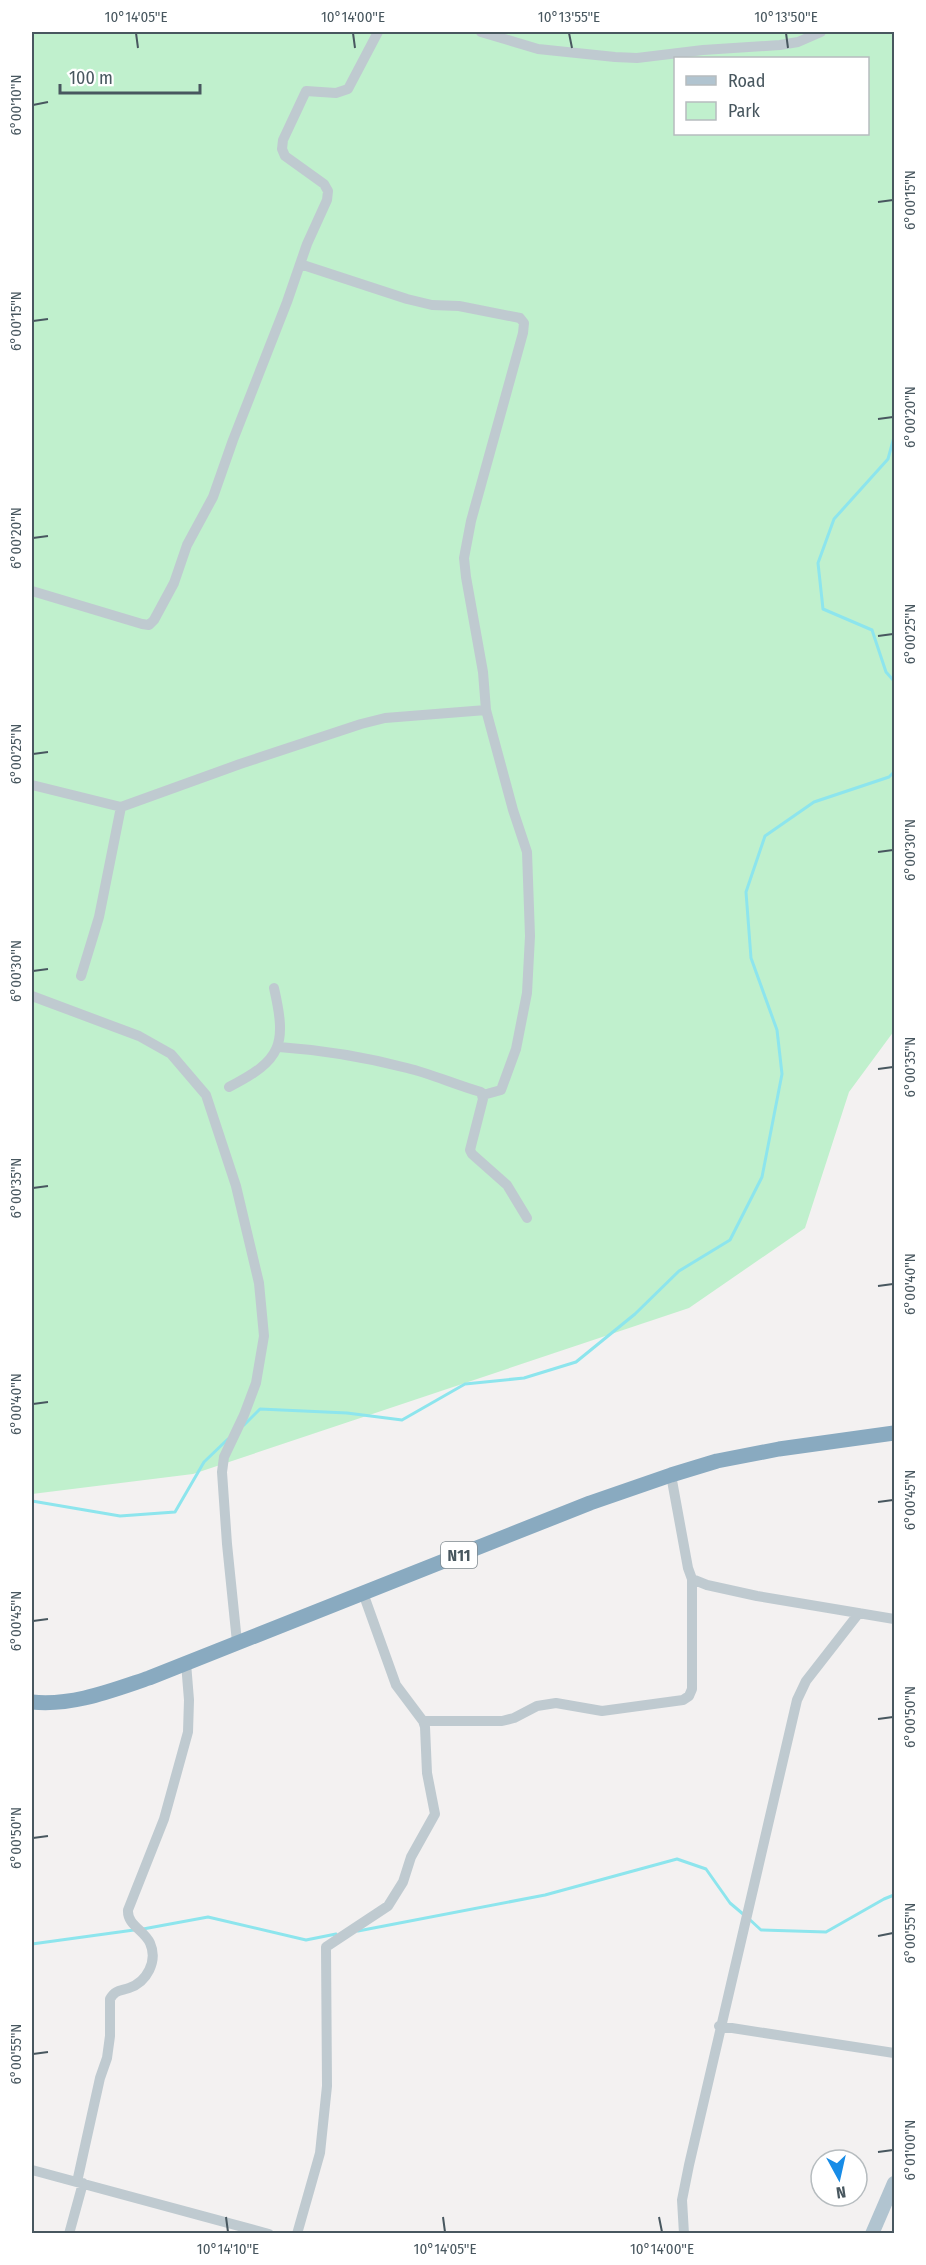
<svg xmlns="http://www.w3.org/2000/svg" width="926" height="2265" font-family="'Fira Sans Condensed',sans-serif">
<rect width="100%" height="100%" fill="#f3f1f1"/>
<path fill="#c0f0cd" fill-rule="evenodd" d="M32,32H894V1031L849,1092L805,1228L689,1308L193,1474L32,1494ZM676,58H868V134H676Z"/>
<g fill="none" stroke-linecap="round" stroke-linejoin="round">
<path stroke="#8de5ed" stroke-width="3" d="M894,437L888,459L834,519L818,563L823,609L872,630L886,672L894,681
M244,1425L260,1409L347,1413L402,1420L465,1384L524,1378L576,1362L635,1314L679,1271L730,1240L762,1177L782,1074L777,1030L751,958L746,892L765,836L814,802L889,777L894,772
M32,1501L120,1516L175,1512L204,1462L228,1439
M748,1918L761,1930L826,1932L884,1899L894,1895
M143,1929L208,1917L306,1940L336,1934
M358,1931L545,1895L677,1859L706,1869L730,1903L743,1914
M32,1944L134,1930"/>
<path stroke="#bfcad0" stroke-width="10" d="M481,32L538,49L615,57L637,58L703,50L780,45L798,42L821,32
M300,264L407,299L432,305L459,306L520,318L524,323L523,333L471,521L464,558L466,577L483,672L486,710L513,810L527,852L530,936L527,993L516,1049L501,1090L483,1095
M32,591L142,624L149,625L154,620L174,583L187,545L213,497L233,440L287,302L307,244L327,200L328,191L324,184L285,156L282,149L283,140L306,91L336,93L348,89L378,32
M32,785L121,807L240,764L361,724L385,718L486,710
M81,976L99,917L121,807
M32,996L139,1036L171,1054L206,1095L236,1186L259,1283L264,1336L256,1383L244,1415L224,1457L222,1472L227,1544L237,1642
M279,1047C322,1050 365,1057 407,1068C432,1074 456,1085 481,1092L483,1099L470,1150L472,1154L507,1185L527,1218
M229,1087C282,1060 287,1045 274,988
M671,1475L688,1568L692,1579L707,1585L757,1596L894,1619
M423,1721H502L514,1718L537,1706L556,1703L602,1711L683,1700L689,1696L692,1689V1579
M719,2026L894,2053
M32,2170L269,2234
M77,2182L100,2078L107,2058L110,2036V1999C115,1990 120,1991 129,1988C147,1982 158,1961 150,1943C144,1930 127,1925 128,1910L164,1819L188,1732L189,1700L186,1663
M69,2234L83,2183
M297,2234L320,2153L327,2086L326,1947L388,1906L403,1882L411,1857L435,1814L427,1773L425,1727L423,1721L396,1685L363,1593
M684,2234L682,2200L689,2165L797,1700L806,1681L859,1613"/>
<path stroke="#b1c4d0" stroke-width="14" d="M872,2234L894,2183"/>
<path stroke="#89aac0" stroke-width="15" d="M32,1702C73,1706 110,1691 149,1678L590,1503L671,1475L717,1461L779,1449L894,1433"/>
</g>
<path fill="none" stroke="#48575f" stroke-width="2" d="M136,33L138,48M353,33L355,48M569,33L572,48M786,33L788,48M33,105L48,102M878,202L893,200M33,321L48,319M878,419L893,417M33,538L48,536M878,636L893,634M33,754L48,752M878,852L893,850M33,971L48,969M878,1069L893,1067M33,1188L48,1186M878,1286L893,1284M33,1404L48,1402M878,1502L893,1500M33,1621L48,1619M878,1719L893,1717M33,1838L48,1836M878,1936L893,1933M33,2054L48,2052M878,2152L893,2150M226,2217L228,2232M443,2217L445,2232M659,2217L662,2232"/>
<g text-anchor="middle" stroke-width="4.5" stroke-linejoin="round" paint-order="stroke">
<rect fill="#fff" stroke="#7f898f" stroke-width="1.5" x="441" y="1542" width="36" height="26" rx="4.5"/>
<g font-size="16" font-weight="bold" fill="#48575f">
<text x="459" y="1561">N11</text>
</g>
</g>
<rect width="926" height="2265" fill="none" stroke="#ffffff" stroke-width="66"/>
<rect x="674" y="57" width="195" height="78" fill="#ffffff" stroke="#b6bcbf" stroke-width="1.5"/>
<rect x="686" y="76" width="30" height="9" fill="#b1c4d0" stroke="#b6bcbf" stroke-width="1.5"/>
<text x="728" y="87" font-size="18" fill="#48575f">Road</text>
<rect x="686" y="102" width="30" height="18" fill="#c0f0cd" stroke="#b6bcbf" stroke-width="1.5"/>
<text x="728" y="117" font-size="18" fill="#48575f">Park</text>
<g transform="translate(839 2178) rotate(172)"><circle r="28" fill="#ffffff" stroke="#b6bcbf" stroke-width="1.5"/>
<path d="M0-4.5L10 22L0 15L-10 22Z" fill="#178ce7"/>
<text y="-9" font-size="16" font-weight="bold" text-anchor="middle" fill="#48575f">N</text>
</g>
<path d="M60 84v9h140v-9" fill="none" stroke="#48575f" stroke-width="3"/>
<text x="69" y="84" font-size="18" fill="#48575f" stroke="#ffffff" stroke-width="4.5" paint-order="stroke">100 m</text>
<rect x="33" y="33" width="860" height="2199" fill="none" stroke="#48575f" stroke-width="2"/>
<g font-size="15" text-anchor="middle" fill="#48575f">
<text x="136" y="22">10°14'05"E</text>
<text x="353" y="22">10°14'00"E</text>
<text x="569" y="22">10°13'55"E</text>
<text x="786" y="22">10°13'50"E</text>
<text transform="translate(16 105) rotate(-90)" y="5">6°00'10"N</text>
<text transform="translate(910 200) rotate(-90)" y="5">6°00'15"N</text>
<text transform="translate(16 321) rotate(-90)" y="5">6°00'15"N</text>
<text transform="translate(910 417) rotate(-90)" y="5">6°00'20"N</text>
<text transform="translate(16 538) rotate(-90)" y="5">6°00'20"N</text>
<text transform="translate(910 634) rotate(-90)" y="5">6°00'25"N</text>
<text transform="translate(16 754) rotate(-90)" y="5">6°00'25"N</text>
<text transform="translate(910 850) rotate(-90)" y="5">6°00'30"N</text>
<text transform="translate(16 971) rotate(-90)" y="5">6°00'30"N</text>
<text transform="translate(910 1067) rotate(-90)" y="5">6°00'35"N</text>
<text transform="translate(16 1188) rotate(-90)" y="5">6°00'35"N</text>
<text transform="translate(910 1284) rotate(-90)" y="5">6°00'40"N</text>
<text transform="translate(16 1404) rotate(-90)" y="5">6°00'40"N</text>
<text transform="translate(910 1500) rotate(-90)" y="5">6°00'45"N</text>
<text transform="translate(16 1621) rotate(-90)" y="5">6°00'45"N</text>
<text transform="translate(910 1717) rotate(-90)" y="5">6°00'50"N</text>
<text transform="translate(16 1838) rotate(-90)" y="5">6°00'50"N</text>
<text transform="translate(910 1933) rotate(-90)" y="5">6°00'55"N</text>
<text transform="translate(16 2054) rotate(-90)" y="5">6°00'55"N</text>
<text transform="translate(910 2150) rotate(-90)" y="5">6°01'00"N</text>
<text x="228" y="2254">10°14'10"E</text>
<text x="445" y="2254">10°14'05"E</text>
<text x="662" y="2254">10°14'00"E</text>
</g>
</svg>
